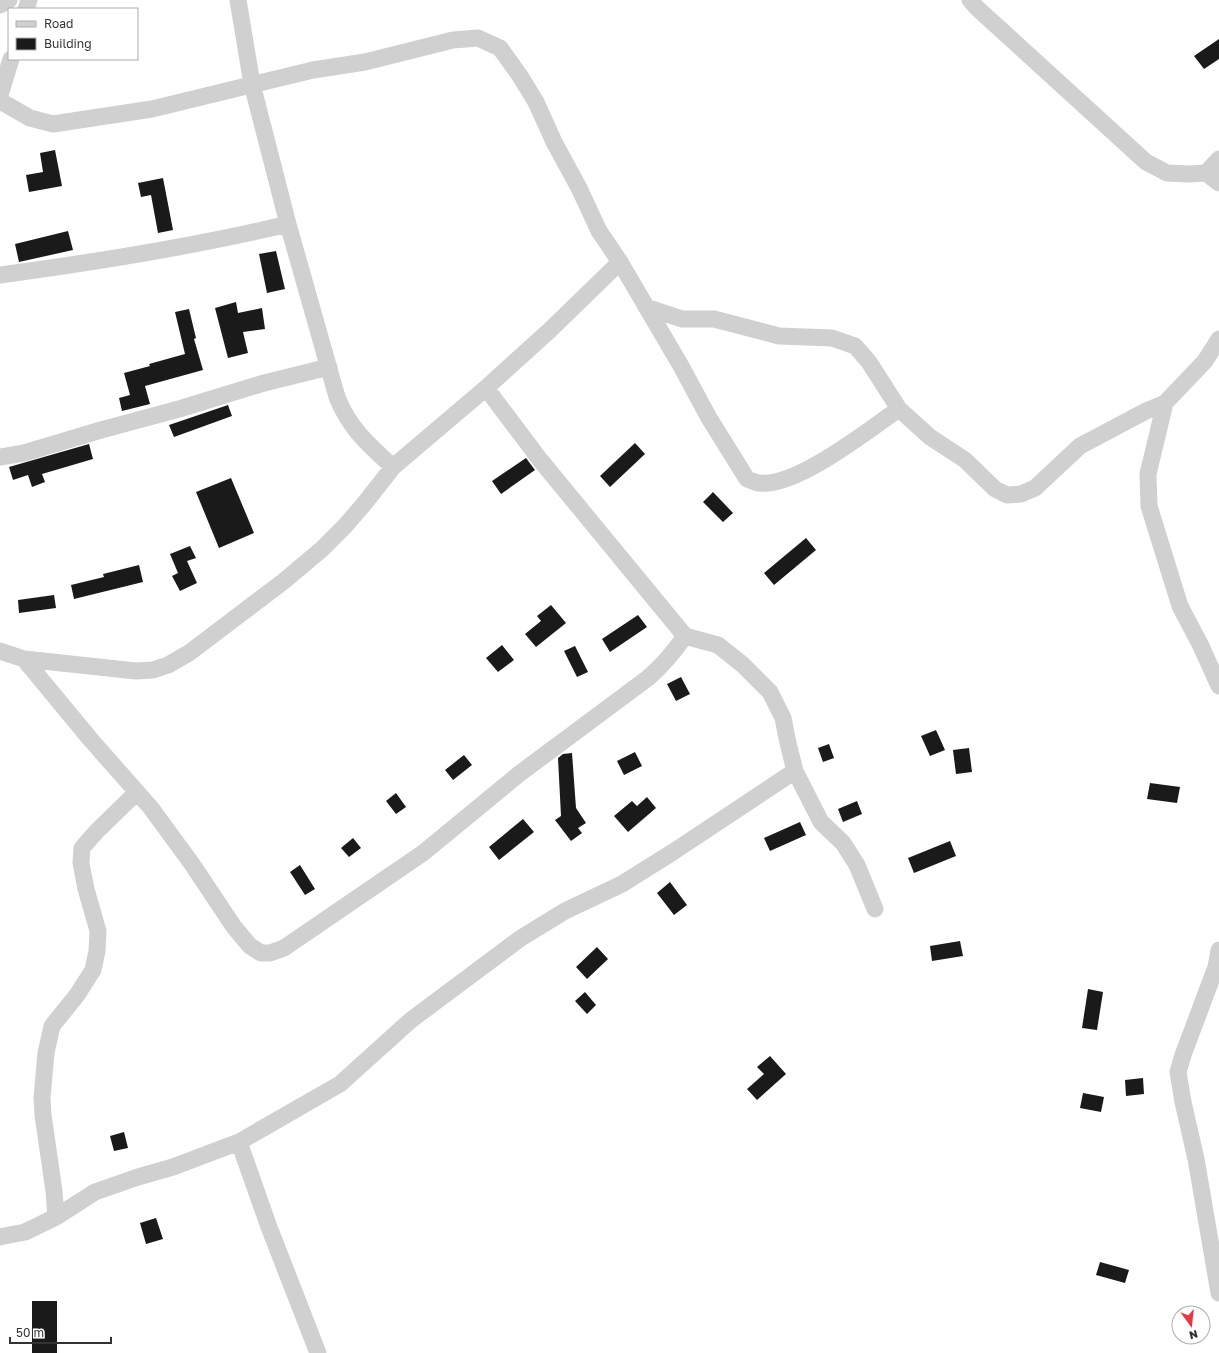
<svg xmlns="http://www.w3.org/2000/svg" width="1219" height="1353" font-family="'Golos Text',sans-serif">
<rect width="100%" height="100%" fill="#fff"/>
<path fill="#1a1a1a" d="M1219,39V59L1204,69L1194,56Z
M55,150L62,186L29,192L26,175L43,172L40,153Z
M163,178L173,230L158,233L151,195L141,197L138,183Z
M68,231L73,250L19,262L15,244Z
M276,251L285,289L267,293L259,254Z
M236,302L238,313L262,308L265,329L243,332L248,353L228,358L215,308Z
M189,309L196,338L194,339L203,370L145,386L150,404L122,411L119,398L130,395L124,373L150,366L149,364L185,354L175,312Z
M228,405L232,416L174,437L169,425Z
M635,443L645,454L610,487L600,476Z
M89,444L93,459L42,474L45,482L32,487L28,475L13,480L9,467Z
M526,458L535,470L501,494L492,481Z
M231,478L254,533L219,548L196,492Z
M713,492L733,513L723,522L703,502Z
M806,538L816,550L774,585L764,573Z
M190,546L196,558L187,561L197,583L180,591L172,576L178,573L170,554Z
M139,565L143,582L74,599L71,585L104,577L103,574Z
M54,595L56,608L19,613L18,600Z
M551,605L566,623L536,647L525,634L541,621L537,616Z
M638,615L647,627L610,652L602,639Z
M502,645L514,660L498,672L486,658Z
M575,646L588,672L577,677L564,651Z
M681,677L690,694L676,701L667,684Z
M936,730L945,750L930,756L921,736Z
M829,744L834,758L823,762L818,748Z
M969,748L972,772L956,774L953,750Z
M635,752L642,766L624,775L617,761Z
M572,753L576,808L586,823L578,828L582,833L571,841L555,820L561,816L558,758L563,754Z
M464,755L472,765L453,780L445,770Z
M1150,783L1180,787L1177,803L1147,799Z
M396,793L406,807L396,814L386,801Z
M647,797L656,808L628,832L614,816L632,801L637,806Z
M857,801L862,814L843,822L838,809Z
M523,819L534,832L499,860L489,847Z
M800,822L806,835L770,851L764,838Z
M353,838L361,848L349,857L341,848Z
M950,841L956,856L914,873L908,858Z
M300,865L315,889L305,895L290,872Z
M670,882L687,905L674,915L657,893Z
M960,941L963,956L932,961L930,946Z
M597,947L608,959L587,979L576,967Z
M1088,989L1103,992L1097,1030L1082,1028Z
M585,992L596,1005L587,1014L575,1001Z
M770,1056L786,1074L757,1100L747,1089L764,1074L757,1067Z
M1143,1078L1144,1094L1126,1096L1125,1080Z
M1083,1093L1104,1097L1101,1112L1080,1108Z
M124,1132L128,1148L114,1151L110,1136Z
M156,1218L163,1239L146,1244L140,1223Z
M1100,1262L1129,1270L1125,1283L1096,1275Z
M32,1301H57V1353H32Z"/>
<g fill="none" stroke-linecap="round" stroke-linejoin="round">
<path stroke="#d0d0d0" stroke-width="17" d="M238,0L252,84L288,224
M970,0L977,8L1146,162L1167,173L1189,174L1206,173L1219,183
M0,5L9,0
M26,9L29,0
M0,95L11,59
M0,101L30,118L53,124L152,109L313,70L365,62L453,40L478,38L500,48L520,76L536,102L554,142L579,188L599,231L620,262L681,366L709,418L747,479C751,480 755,483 759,483C796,488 868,430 899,409
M1206,173L1219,159
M0,275C96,262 193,247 288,224L337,397C349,428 369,445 393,467
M646,307L682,319H714L779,336L832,338L855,346L869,362L899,409L930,437L965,460L995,489L1007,495L1021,494L1035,488L1080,446L1146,411L1165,403L1205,361L1219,339
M486,388L541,461L685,636
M1165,403L1148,474L1149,506L1180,606L1201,646L1219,686
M0,457L24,453L101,430L179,409L264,383L329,367
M0,651L24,659L136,671L153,670L168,665L189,653L284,581L322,549L345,526L364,504L393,467L486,388L550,330L620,262
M24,659L91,740L151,808L192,864L234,927L250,946L261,953H270L284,948L423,853L519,774L648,678C663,665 674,652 685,636L718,645L743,665L770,692L783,718L788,743L795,771L821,822L843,843L857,865L875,909
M1219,950L1216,967L1183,1055L1178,1072L1183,1102L1196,1159L1219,1293
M239,1142L269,1227L318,1353
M56,1217L54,1191L43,1115L42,1098L46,1053L52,1026L77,995L93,970L97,951L98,931L86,889L81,863L82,848L96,832L137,792
M0,1237L25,1232L56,1217L95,1192L138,1177L173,1167L239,1142L340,1084L411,1020L521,938L565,911L622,884L673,852L795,771"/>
</g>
<rect x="8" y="8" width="130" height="52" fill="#ffffff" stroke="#adadad"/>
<rect x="16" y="21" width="20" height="6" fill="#d0d0d0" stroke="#adadad"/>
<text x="44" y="28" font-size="12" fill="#333333">Road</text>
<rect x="16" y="38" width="20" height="12" fill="#1a1a1a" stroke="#adadad"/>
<text x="44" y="48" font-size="12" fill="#333333">Building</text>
<g transform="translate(1191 1325) rotate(165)"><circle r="19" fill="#ffffff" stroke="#adadad"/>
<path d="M0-3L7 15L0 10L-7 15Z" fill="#e63946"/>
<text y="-6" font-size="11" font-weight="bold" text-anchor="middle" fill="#333333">N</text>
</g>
<path d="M10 1337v6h101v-6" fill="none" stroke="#333333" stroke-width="2"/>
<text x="16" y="1337" font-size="12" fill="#333333" stroke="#ffffff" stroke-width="3" paint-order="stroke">50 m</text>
</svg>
